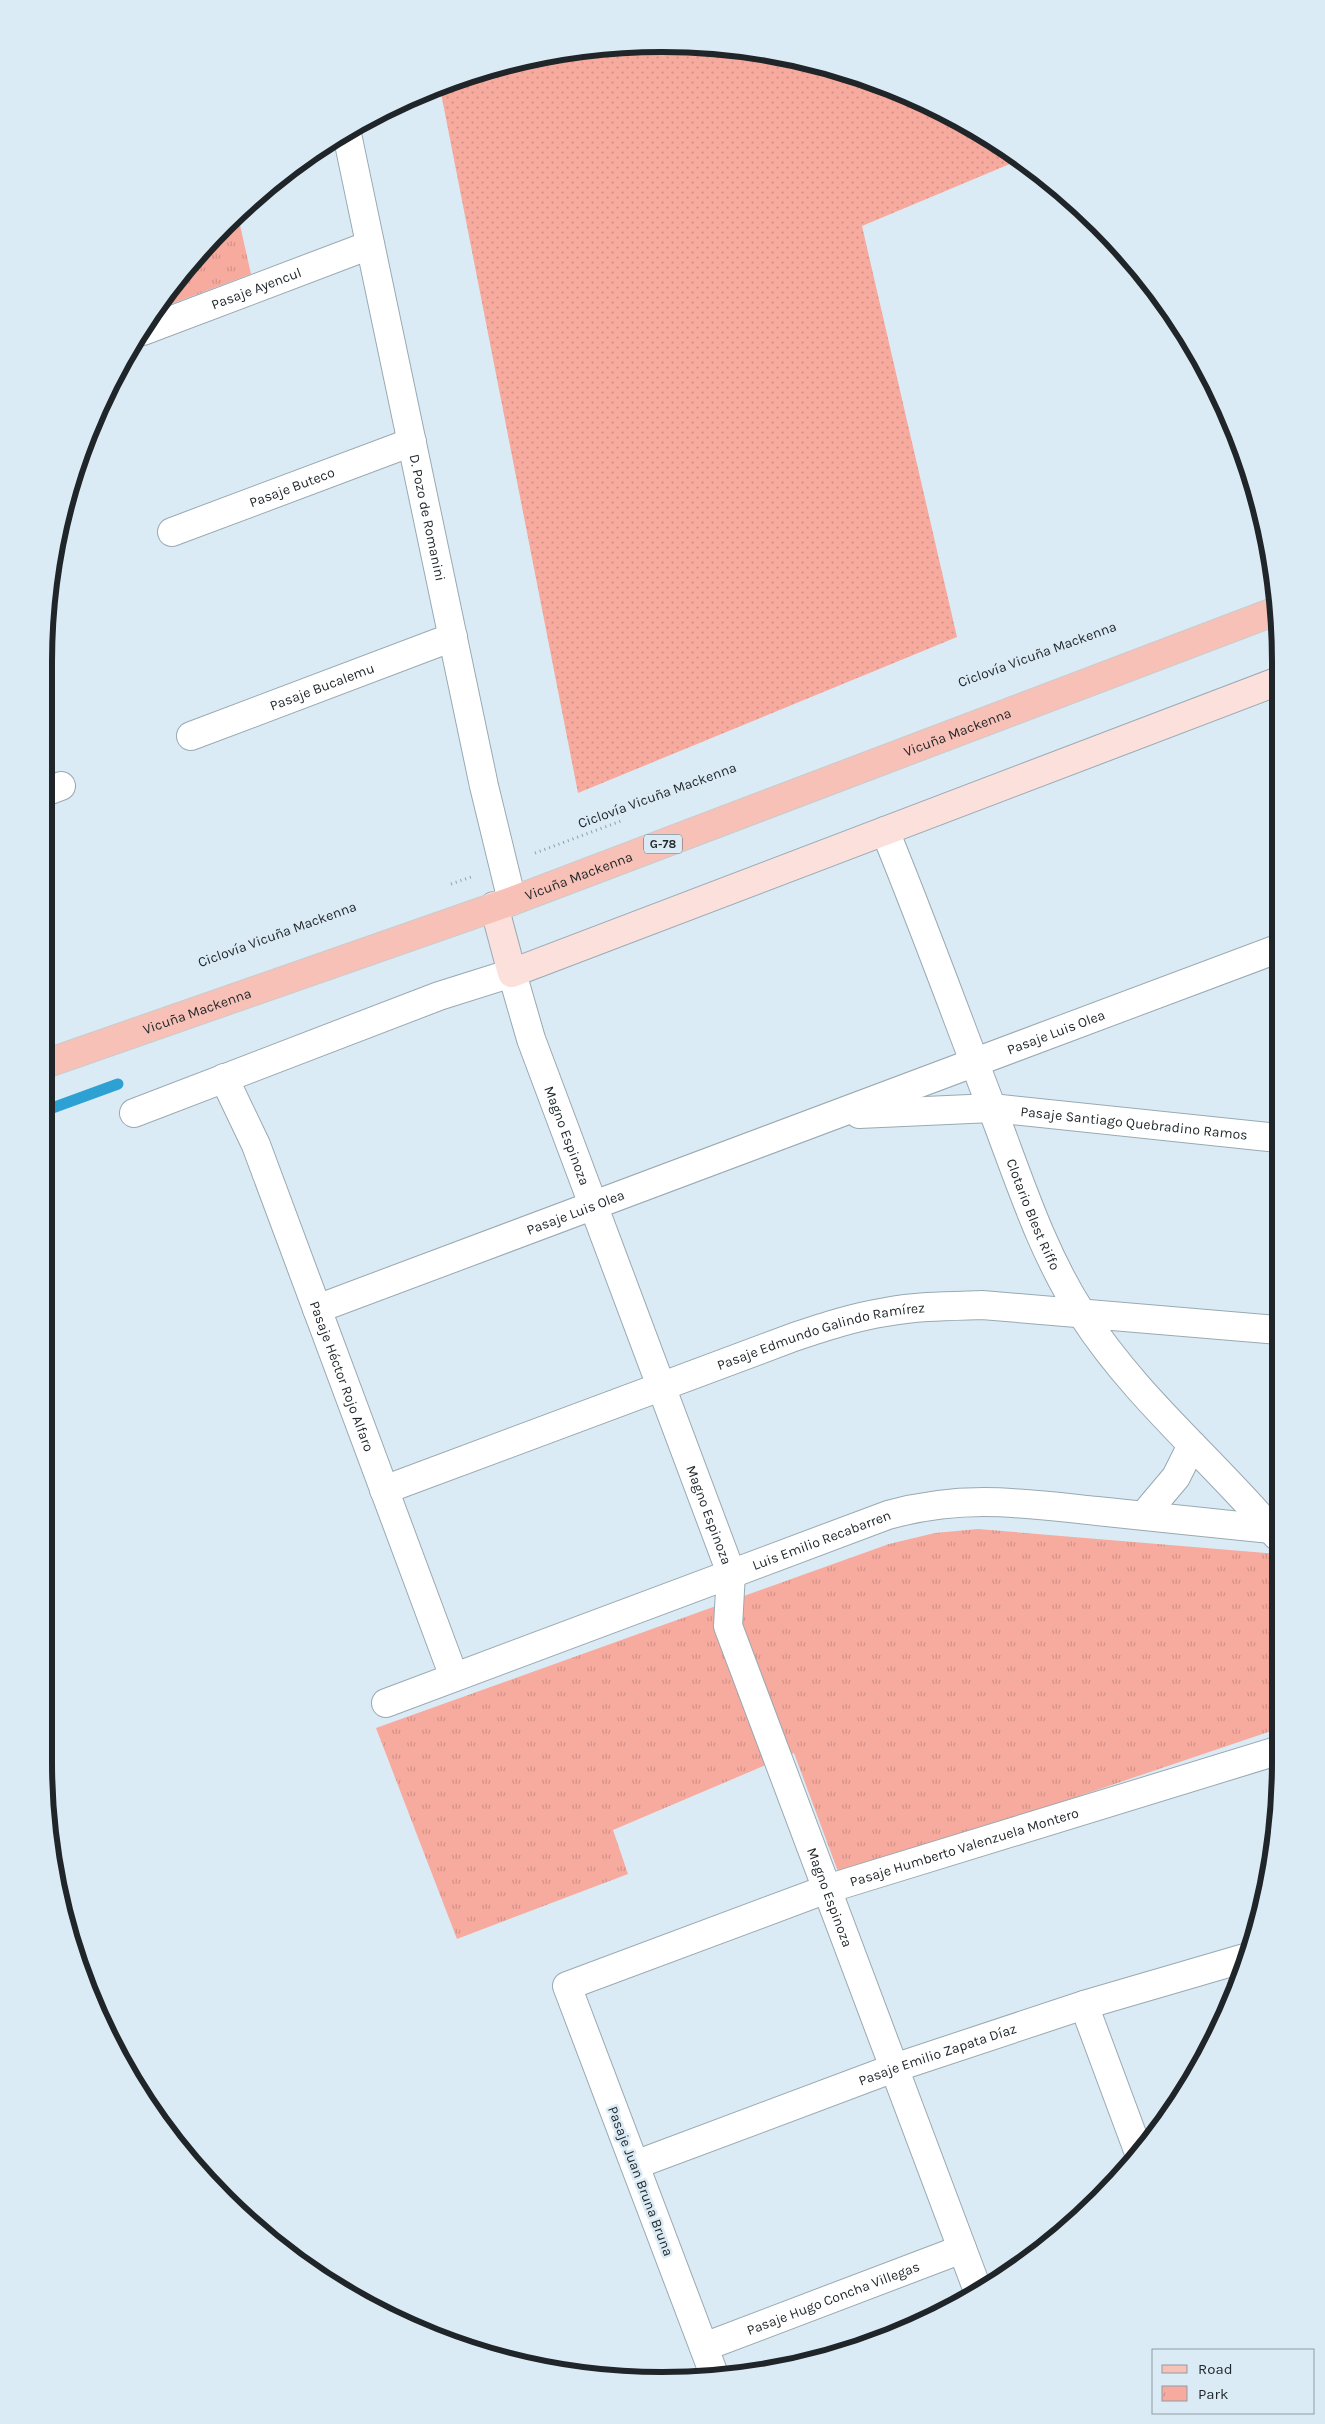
<svg xmlns="http://www.w3.org/2000/svg" width="1325" height="2424" font-family="Karla,sans-serif">
<defs>
<pattern id="grass-dots" width="8" height="8" patternUnits="userSpaceOnUse" patternTransform="scale(1.25)"><rect width="8" height="8" fill="#f7aa9e"/><path d="M2 2h.1M6 6h.1" fill="none" stroke="#d39288" stroke-width="1.8" stroke-linecap="round"/></pattern>
<pattern id="park-tufts" width="24" height="20" patternUnits="userSpaceOnUse" patternTransform="scale(1.25)"><rect width="24" height="20" fill="#f7aa9e"/><path d="M3 7l-1-3M5 7V3M7 7l1-3M15 17l-1-3M17 17v-4M19 17l1-3" fill="none" stroke="#d39288"/></pattern>
</defs>
<rect width="100%" height="100%" fill="#dbebf5"/>
<path fill="url(#grass-dots)" d="M622,45L743,49L861,76L972,127L1017,161L862,226L957,637L578,793L440,88L502,65Z"/>
<path fill="url(#park-tufts)" d="M238,216L251,274L158,309L197,255Z
M978,1529L1279,1554L1280,1728L840,1877L794,1753L613,1830L628,1874L457,1939L376,1728L889,1544L935,1533Z"/>
<g fill="none" stroke-linecap="round" stroke-linejoin="round">
<path stroke="#2da0d4" stroke-width="11" d="M44,1111L118,1084"/>
<g stroke="#99a9b2" stroke-width="30">
<g id="street">
<path id="s1" d="M347,134L484,786L512,901"/>
<path id="s2" d="M143,331L370,245"/>
<path id="s3" d="M172,532L412,442"/>
<path id="s4" d="M191,736L453,637"/>
<path d="M45,792L61,786"/>
<path id="s5" d="M885,831C924,926 959,1023 996,1119C1021,1185 1043,1254 1082,1314C1136,1398 1213,1460 1277,1536"/>
<path id="s6" d="M224,1078L256,1145L454,1677"/>
<path id="s7" d="M134,1113L439,996L512,973L531,1039L731,1573L728,1626L978,2291"/>
<path id="s8" d="M859,1114L992,1108L1278,1138"/>
<path id="s9" d="M317,1309L1277,949"/>
<path id="s10" d="M384,1490L794,1337C824,1327 854,1317 886,1312C918,1306 950,1306 982,1305L1278,1330"/>
<path d="M1144,1515L1176,1477L1192,1445"/>
<path id="s11" d="M386,1703L888,1515C964,1494 1021,1503 1097,1511C1158,1517 1218,1524 1279,1530"/>
<path d="M1084,2005L1139,2153"/>
<path id="s12" d="M635,2165L894,2068L1084,2005L1245,1958"/>
<path id="s13" d="M704,2347L962,2249"/>
<path id="s14" d="M715,2377L567,1986L827,1889L1280,1750"/>
</g>
</g>
<g stroke="#99a9b2" stroke-width="30">
<path id="secondary" d="M494,906L512,973L1276,682"/>
</g>
<g stroke="#c9cbcb" stroke-width="30">
<g id="primary">
<path id="s15" d="M45,1064L512,901L1276,611"/>
</g>
</g>
<path stroke="#93a0a7" stroke-width="3" stroke-dasharray="1 4" stroke-linecap="butt" d="M535,853L621,821
M451,884L471,877"/>
<use href="#street" stroke="#fff" stroke-width="28"/>
<use href="#secondary" stroke="#fbe0dc" stroke-width="28"/>
<use href="#primary" stroke="#f8c1b8" stroke-width="28"/>
</g>
<g text-anchor="middle" stroke-width="5" stroke-linejoin="round" paint-order="stroke">
<rect fill="#dbebf5" stroke="#576066" stroke-width="1" x="644" y="834.5" width="38" height="19" rx="4"/>
<g font-size="12" font-weight="bold" fill="#1f2528">
<text x="663" y="848">G-78</text>
</g>
<g font-size="14" fill="#1f2528" stroke="#dbebf5">
<text dy="5" stroke="none"><textPath href="#s2" startOffset="121">Pasaje Ayencul</textPath></text>
<text dy="5" stroke="none"><textPath href="#s3" startOffset="128">Pasaje Buteco</textPath></text>
<text dy="5" stroke="none"><textPath href="#s1" startOffset="392">D. Pozo de Romanini</textPath></text>
<text transform="translate(1037 654) rotate(-20)" y="5">Ciclovía Vicuña Mackenna</text>
<text dy="5" stroke="none"><textPath href="#s4" startOffset="140">Pasaje Bucalemu</textPath></text>
<text dy="5" stroke="none"><textPath href="#s15" startOffset="971">Vicuña Mackenna</textPath></text>
<text transform="translate(657 795) rotate(-20)" y="5">Ciclovía Vicuña Mackenna</text>
<text dy="5" stroke="none"><textPath href="#s15" startOffset="566">Vicuña Mackenna</textPath></text>
<text transform="translate(277 934) rotate(-20)" y="5">Ciclovía Vicuña Mackenna</text>
<text dy="5" stroke="none"><textPath href="#s15" startOffset="161">Vicuña Mackenna</textPath></text>
<text dy="5" stroke="none"><textPath href="#s9" startOffset="789">Pasaje Luis Olea</textPath></text>
<text dy="5" stroke="none"><textPath href="#s8" startOffset="276">Pasaje Santiago Quebradino Ramos</textPath></text>
<text dy="5" stroke="none"><textPath href="#s7" startOffset="575">Magno Espinoza</textPath></text>
<text dy="5" stroke="none"><textPath href="#s9" startOffset="276">Pasaje Luis Olea</textPath></text>
<text dy="5" stroke="none"><textPath href="#s5" startOffset="411">Clotario Blest Riffo</textPath></text>
<text dy="5" stroke="none"><textPath href="#s10" startOffset="464">Pasaje Edmundo Galindo Ramírez</textPath></text>
<text dy="5" stroke="none"><textPath href="#s6" startOffset="321">Pasaje Héctor Rojo Alfaro</textPath></text>
<text dy="5" stroke="none"><textPath href="#s7" startOffset="980">Magno Espinoza</textPath></text>
<text dy="5" stroke="none"><textPath href="#s11" startOffset="465">Luis Emilio Recabarren</textPath></text>
<text dy="5" stroke="none"><textPath href="#s14" startOffset="839">Pasaje Humberto Valenzuela Montero</textPath></text>
<text dy="5" stroke="none"><textPath href="#s7" startOffset="1385">Magno Espinoza</textPath></text>
<text dy="5" stroke="none"><textPath href="#s12" startOffset="322">Pasaje Emilio Zapata Díaz</textPath></text>
<text transform="translate(641 2181) rotate(69)" y="5">Pasaje Juan Bruna Bruna</text>
<text dy="5" stroke="none"><textPath href="#s13" startOffset="138">Pasaje Hugo Concha Villegas</textPath></text>
</g>
</g>
<path d="M0 0H1325V2424H0ZM662 52H662A610 610 0 0 1 1272 662V1762A610 610 0 0 1 662 2372H662A610 610 0 0 1 52 1762V662A610 610 0 0 1 662 52Z" fill="#dbebf5" fill-rule="evenodd"/>
<path fill="none" stroke="#1f2528" stroke-width="6" d="M662 52H662A610 610 0 0 1 1272 662V1762A610 610 0 0 1 662 2372H662A610 610 0 0 1 52 1762V662A610 610 0 0 1 662 52Z"/>
<rect x="1152" y="2349" width="162" height="65" fill="#dbebf5" stroke="#909ca3"/>
<rect x="1162" y="2365" width="25" height="8" fill="#f8c1b8" stroke="#909ca3"/>
<text x="1198" y="2374" font-size="15" fill="#1f2528">Road</text>
<rect x="1162" y="2386" width="25" height="15" fill="url(#park-tufts)" stroke="#909ca3"/>
<text x="1198" y="2399" font-size="15" fill="#1f2528">Park</text>
</svg>
